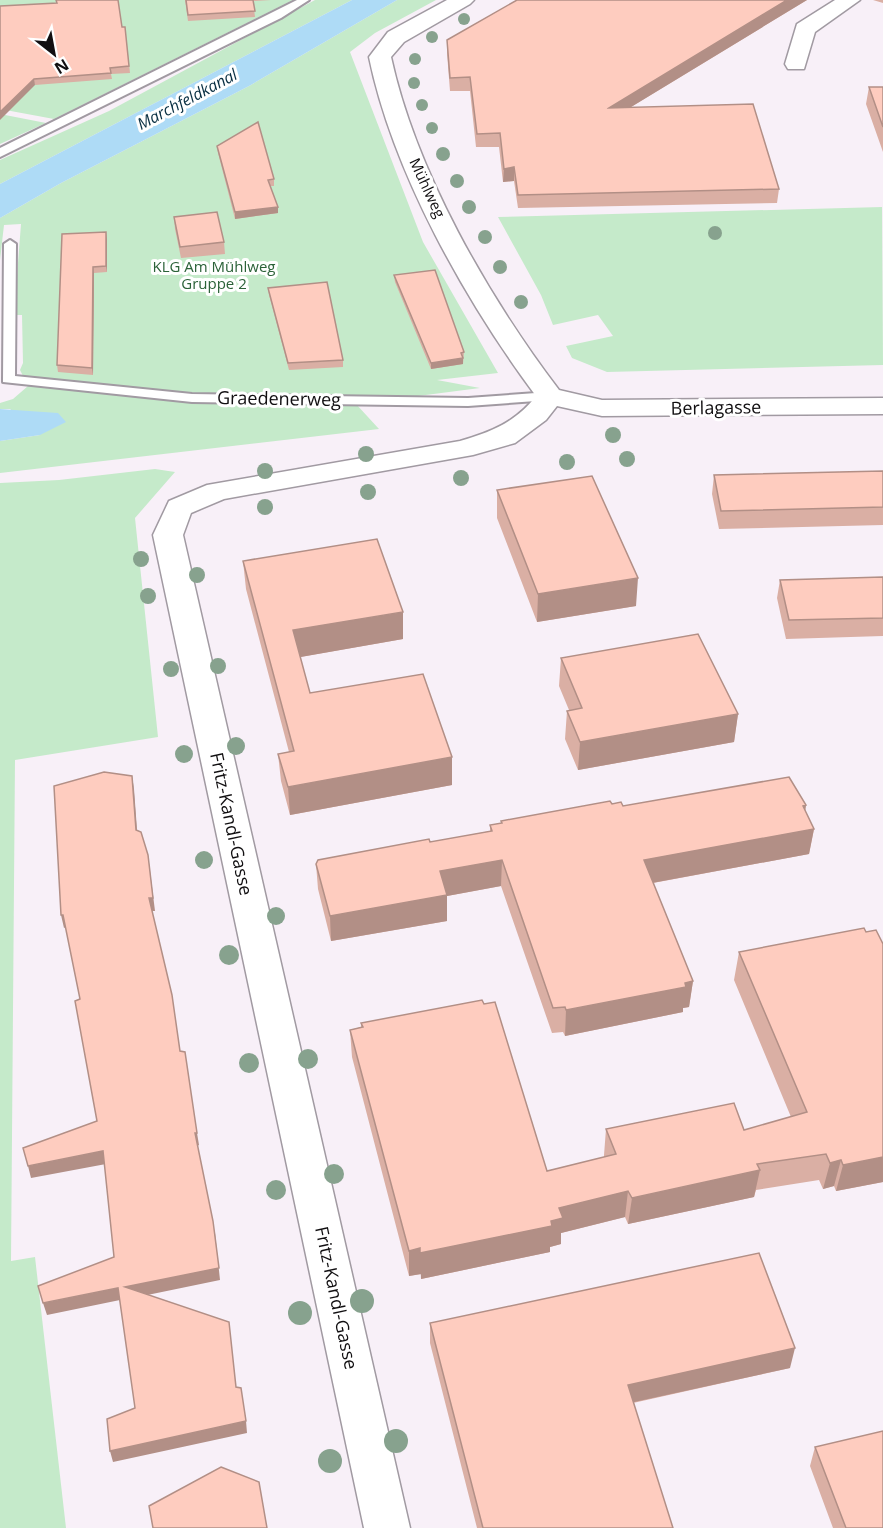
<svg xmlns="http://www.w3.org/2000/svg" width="883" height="1528" font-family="'Open Sans',sans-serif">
<rect width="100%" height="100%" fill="#f8f0f8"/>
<path fill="#c5eaca" d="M0,0H293L54,119L0,109Z
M315,0H352L0,184V160L109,111Z
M397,0H436L375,33L350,52L423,242L498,373L437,380L480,388L356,404L379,429L0,473V441L40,435L10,409H0V403L13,399L28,386L20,370L23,363L22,315H14L21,224L4,225L0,260V218L61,183L249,86Z
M0,114L46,123L0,144Z
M882,207L883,365L607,372L572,358L566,346L613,336L598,315L553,325L541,295L498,217Z
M155,469L175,472L135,518L158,737L15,760L11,1261L35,1257L66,1528H0V483L59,480Z"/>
<path fill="#aedbf6" d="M352,0H397L249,86L61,183L0,218V184Z
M0,409L58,413L66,422L40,435L0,441Z"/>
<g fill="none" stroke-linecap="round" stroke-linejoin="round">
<g stroke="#a19aa2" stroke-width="4">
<path id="lane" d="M297,0H309L281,18L0,157V148Z
M10,240L16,244L15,376L192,394L468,398L550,392L557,396L550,400L468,406L192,402L3,382L4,244Z"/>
</g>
<g stroke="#a19aa2" stroke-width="3">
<path id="street" d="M447,0H474L470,4L404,42L391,57C416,172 489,298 559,390L602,400L883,398V414L602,416L557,406L546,420L515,443L473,455L224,499L191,513L183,535L410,1528H364L153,535L169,501L207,485L460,441C491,432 516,422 536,396C466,302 393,173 369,57L388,32Z
M835,0H860L815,32L804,69H788L785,64L797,24Z"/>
</g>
<use href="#lane" fill="#fff" fill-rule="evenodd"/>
<use href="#street" fill="#fff" fill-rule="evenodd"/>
</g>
<g fill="#87a28e">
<circle cx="464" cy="19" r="6"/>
<circle cx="432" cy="37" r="6"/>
<circle cx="415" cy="59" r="6"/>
<circle cx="414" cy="83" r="6"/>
<circle cx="422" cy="105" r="6"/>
<circle cx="432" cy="128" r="6"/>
<circle cx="443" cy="154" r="7"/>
<circle cx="457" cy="181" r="7"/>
<circle cx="469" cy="207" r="7"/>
<circle cx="715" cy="233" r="7"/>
<circle cx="485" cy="237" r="7"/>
<circle cx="500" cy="267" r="7"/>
<circle cx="521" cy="302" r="7"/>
<circle cx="613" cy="435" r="8"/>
<circle cx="366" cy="454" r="8"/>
<circle cx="627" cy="459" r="8"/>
<circle cx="567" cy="462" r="8"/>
<circle cx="265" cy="471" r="8"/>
<circle cx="461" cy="478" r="8"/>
<circle cx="368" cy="492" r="8"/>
<circle cx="265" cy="507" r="8"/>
<circle cx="141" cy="559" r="8"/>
<circle cx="197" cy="575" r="8"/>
<circle cx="148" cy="596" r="8"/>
<circle cx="218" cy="666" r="8"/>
<circle cx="171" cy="669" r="8"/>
<circle cx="236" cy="746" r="9"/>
<circle cx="184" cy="754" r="9"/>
<circle cx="204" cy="860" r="9"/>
<circle cx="276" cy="916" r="9"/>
<circle cx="229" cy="955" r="10"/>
<circle cx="308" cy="1059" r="10"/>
<circle cx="249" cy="1063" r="10"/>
<circle cx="334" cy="1174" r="10"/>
<circle cx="276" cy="1190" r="10"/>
<circle cx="362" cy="1301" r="12"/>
<circle cx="300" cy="1313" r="12"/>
<circle cx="396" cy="1441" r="12"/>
<circle cx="330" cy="1461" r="12"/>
</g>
<path fill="#daafa4" d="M185,0H271L253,1L255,17L188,21Z
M517,0H807L631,107L779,189L777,203L518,208L514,181L503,182L499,147H476L470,91H450L447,53V40Z
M873,0H883V3Z
M0,6L122,27H125L130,73L111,74L112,79L35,85Z
M869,87H883V152L866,104Z
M217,146L274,179V186H270L278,213L235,219L218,153Z
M174,217L224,242L225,254L181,258L175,229Z
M106,232L107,272L94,273L93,375L58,372L57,365Z
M394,275L464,352L463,364L431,369L395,282Z
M268,288L343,360V367L289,370L269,295Z
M883,471V525L719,529L712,494L714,475Z
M497,490L636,606L537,622L497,518Z
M243,561L403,639L300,657L310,693L452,785L290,815L281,781L278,754L289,752L246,589Z
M883,577V636L786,639L777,598L780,580Z
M561,658L738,714L734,742L578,770L565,739L567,711L569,710L559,686Z
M612,804L623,806L806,805L805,811L814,829L809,854L653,883L693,981L689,1007L683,1008V1012L565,1036L563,1032L552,1033L501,886L447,896V921L331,941L318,889L316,864L490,831V825L501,823V821Z
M866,932L883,944V1182L836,1191L834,1186L823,1189L819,1180L756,1190L754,1197L628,1224L625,1217L561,1233V1244L550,1247V1252L421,1279V1274L409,1276L352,1057L350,1030L361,1027V1023L547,1171L604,1157V1155L606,1129L744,1130L791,1117L734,980L739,952Z
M430,1323L790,1368L633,1403L673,1528H477L430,1343Z
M815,1447L883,1528H833L810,1466Z"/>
<path fill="#b28f86" d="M787,0H807L608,121L609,108Z
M34,79L35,85L0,120V112Z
M514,167V181L503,182L504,169Z
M278,207V213L235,219V212Z
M106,232L107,239V272L106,266Z
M93,267L94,273L93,375L92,368Z
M463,358V364L431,369V363Z
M638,578L636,606L537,622L538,594Z
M403,612V639L295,658L293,630Z
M738,714L734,742L578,770L580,742Z
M452,757V785L290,815L288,787Z
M132,776L134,789L138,843L136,830Z
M806,805L802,831L814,829L809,854L641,885L644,860Z
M148,855L155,911H151L149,898Z
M502,860L501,886L447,896V921L331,941L330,916L440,871Z
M61,915H63L66,927L64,928Z
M693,981L689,1007L683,1008V1012L565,1036L566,1010Z
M195,1133H197L199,1145L197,1146Z
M103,1151L106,1164L31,1178L28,1166Z
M883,1157V1182L836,1191L843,1165Z
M841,1160L834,1186L823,1189L830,1163Z
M760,1170L754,1197L628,1224L632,1198Z
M628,1191L625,1217L561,1233V1244L550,1247V1252L421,1279L420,1253L551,1221L559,1208Z
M215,1233L220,1280L128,1299L125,1287Z
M420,1248L421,1274L409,1276V1251Z
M118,1288L120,1300L47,1315L43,1303Z
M795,1348L790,1368L625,1404L628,1385Z
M246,1421L247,1433L113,1462L110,1451Z"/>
<path fill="#feccbf" stroke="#b28f86" stroke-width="1.5" d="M56,0H118L122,27H125L129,66L110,68L111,73L34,79L0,112V6L57,3Z
M186,0H253L255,11L188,15Z
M517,0H787L609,108L753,104L779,189L518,195L514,167L504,169L500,133L477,134L470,77L450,78L447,40Z
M869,87H883V127Z
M258,122L274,179L268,180L278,207L235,212L217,146Z
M217,212L224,242L180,247L174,217Z
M106,232V266L93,267L92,368L57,365L62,234Z
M435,270L464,352L461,353L463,358L431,363L394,275Z
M327,282L343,360L288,363L268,288Z
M883,471V507L721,511L714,475Z
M592,476L638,578L538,594L497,490Z
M377,539L403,612L293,630L310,693L423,674L452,757L288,787L278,754L294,751L243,561Z
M883,577V618L789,620L780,580Z
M698,634L738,714L580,742L567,711L582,708L561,658Z
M104,772L132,776L136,830L141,832L148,855L153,898H149L172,995L180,1051L185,1052L197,1133H195L213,1221L219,1268L125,1287L229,1322L236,1387L241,1388L246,1421L110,1451L107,1419L135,1408L118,1288L43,1303L38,1286L114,1257L103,1151L28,1166L23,1148L97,1121L75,1001L80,999L63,915H61L54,786Z
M789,777L806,805L803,806L814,829L644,860L693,981L685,983L686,987L566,1010L565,1007L553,1008L502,860L440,871L447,895L330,916L316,864L318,860L429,839L430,842L492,831L490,825L502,823L501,821L610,801L612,804L621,802L623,806Z
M864,928L866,932L876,930L883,944V1157L843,1165L841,1160L830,1163L826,1154L757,1164L760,1170L632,1198L628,1191L559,1208L563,1218L551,1221L552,1226L420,1253V1248L409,1251L350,1030L363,1027L361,1023L482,1000L484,1004L495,1002L547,1171L616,1154L606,1129L734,1103L744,1130L807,1112L739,952Z
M759,1253L795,1348L628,1385L673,1528H483L430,1323Z
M883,1431V1528H846L815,1447Z
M221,1467L259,1482L267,1528H153L149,1506Z"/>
<g text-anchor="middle" stroke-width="6" stroke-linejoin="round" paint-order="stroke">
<g font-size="15" fill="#110f11" stroke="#fff">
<text transform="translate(427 188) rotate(65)" y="5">Mühlweg</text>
</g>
<g font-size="15" fill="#2b6238" stroke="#fff">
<text x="214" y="272">KLG Am Mühlweg<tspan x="214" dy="17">Gruppe 2</tspan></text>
</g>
<g font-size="16" font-style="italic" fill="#092f42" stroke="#fff">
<text transform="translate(187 99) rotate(-28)" y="6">Marchfeldkanal</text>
</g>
<g font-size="18" fill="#110f11" stroke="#fff">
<text transform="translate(279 399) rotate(1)" y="6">Graedenerweg</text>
<text transform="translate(716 408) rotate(-1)" y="6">Berlagasse</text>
<text transform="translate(231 824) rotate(78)" y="6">Fritz-Kandl-Gasse</text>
<text transform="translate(336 1298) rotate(78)" y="6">Fritz-Kandl-Gasse</text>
</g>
</g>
<g transform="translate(54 54) rotate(149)" stroke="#ffffff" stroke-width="4.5" paint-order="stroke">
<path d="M0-4.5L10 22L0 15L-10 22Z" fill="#110f11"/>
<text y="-9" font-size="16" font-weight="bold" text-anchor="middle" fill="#110f11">N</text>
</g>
</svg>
